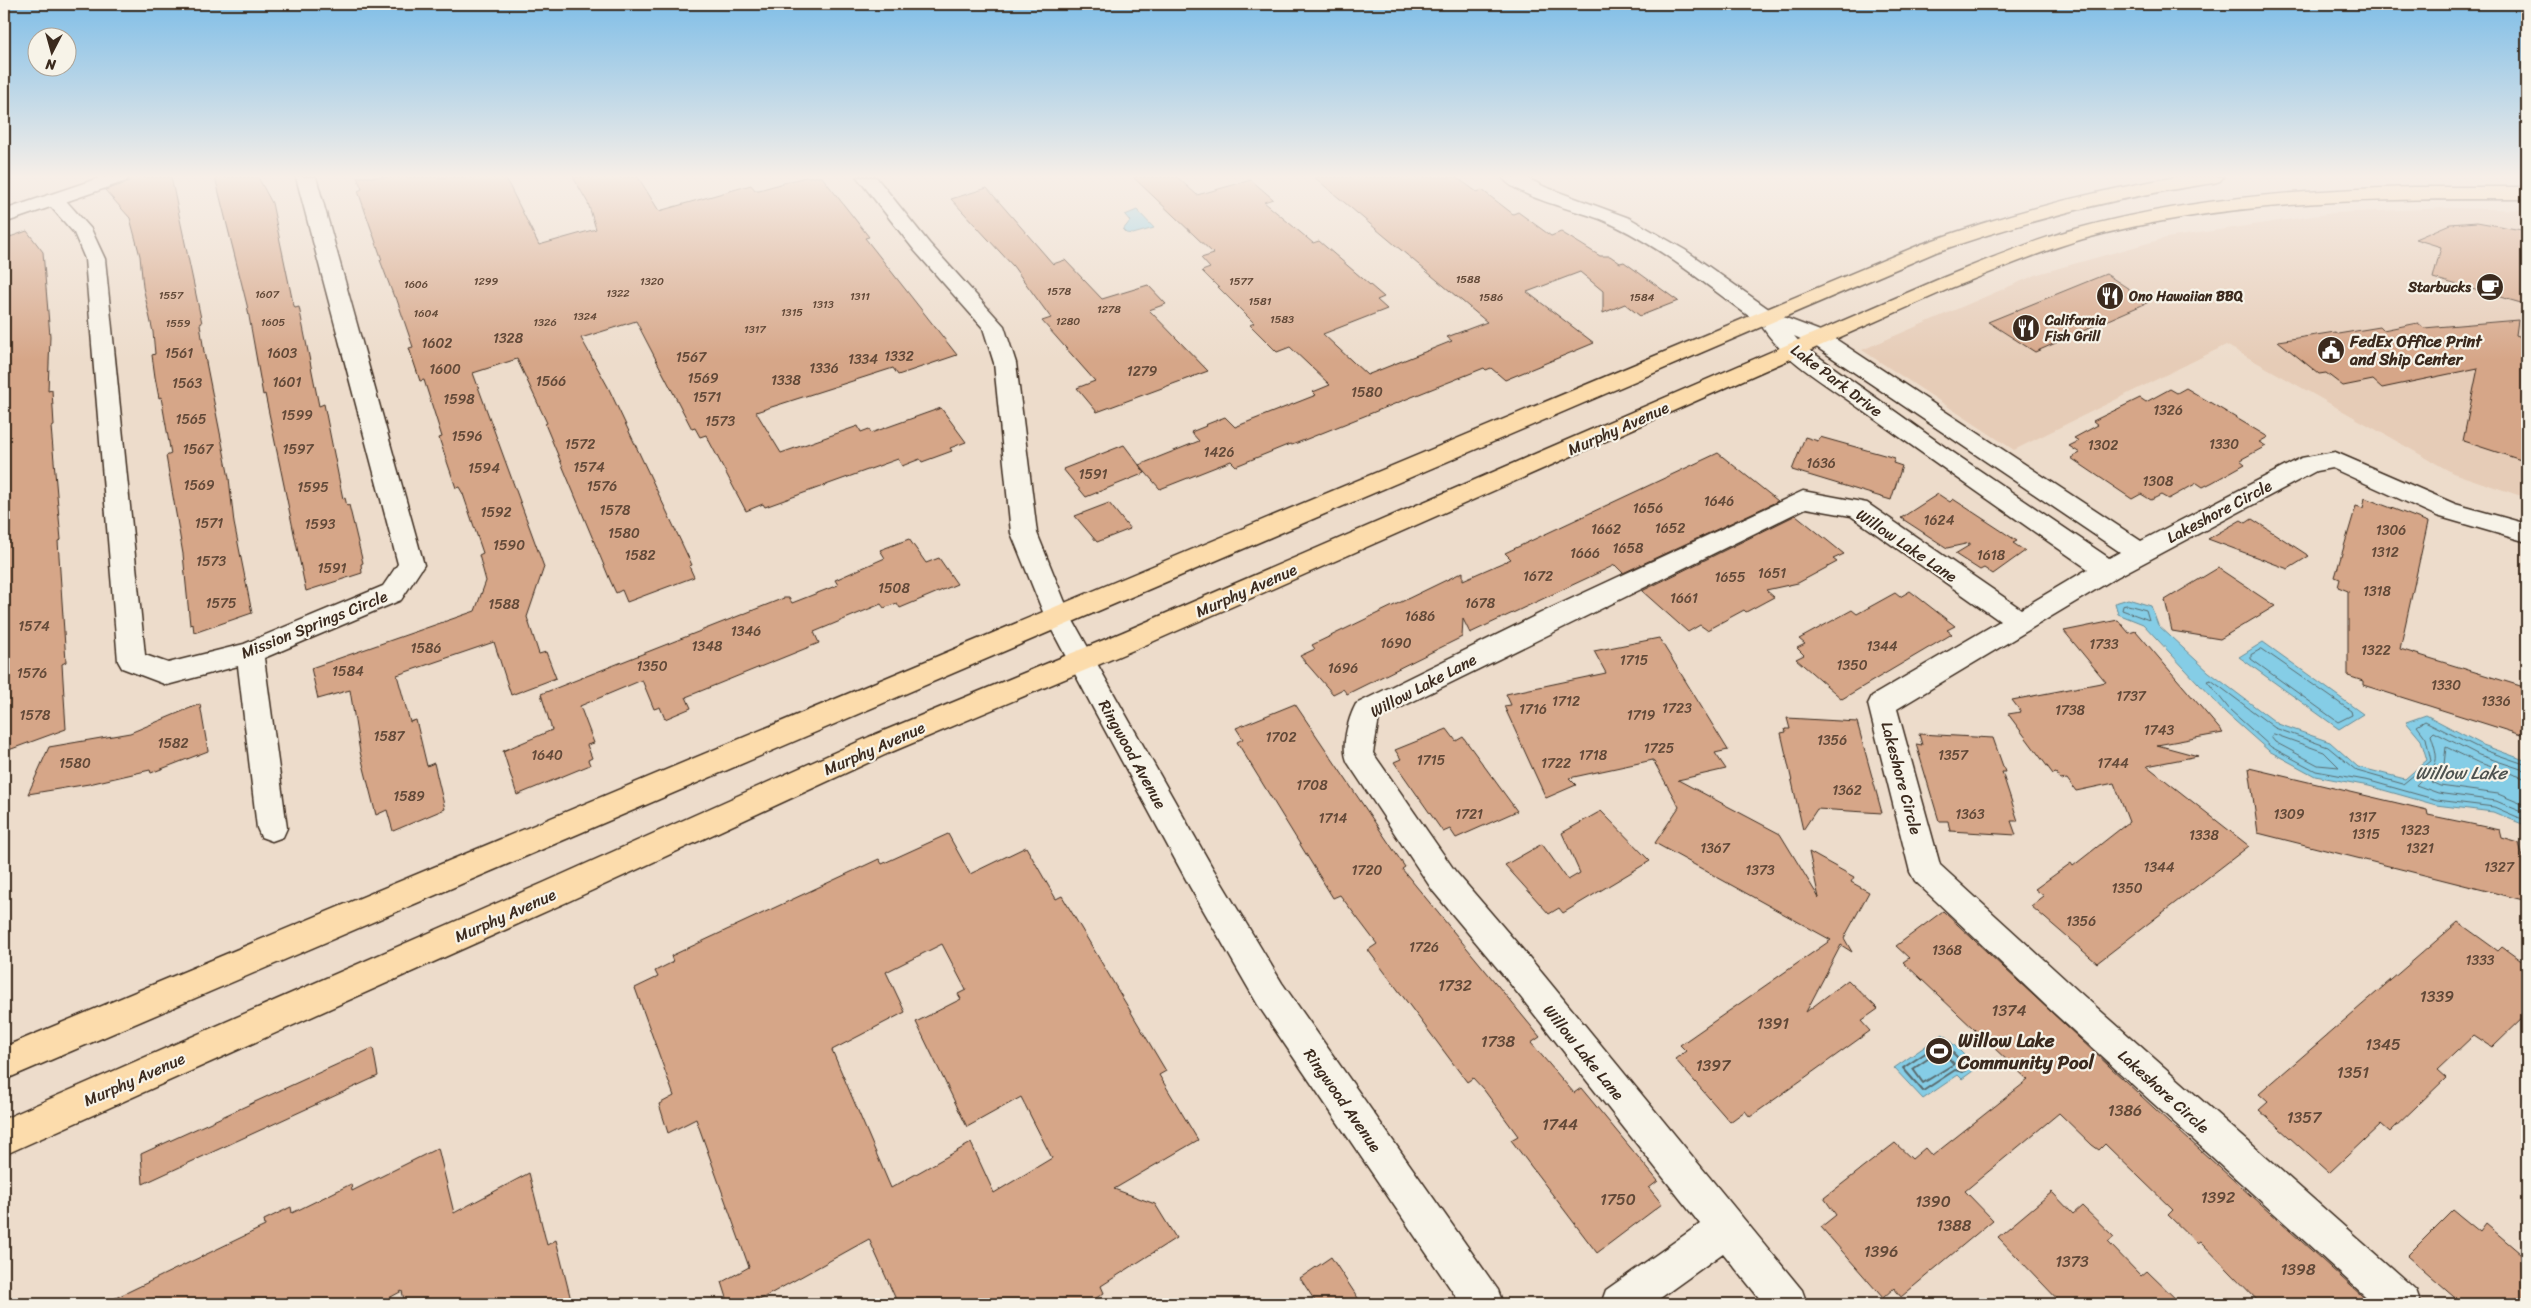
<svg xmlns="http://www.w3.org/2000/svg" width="2531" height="1308" font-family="Sriracha,sans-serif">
<rect width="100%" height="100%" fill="#eddccb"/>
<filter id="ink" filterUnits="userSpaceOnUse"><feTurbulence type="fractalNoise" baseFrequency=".02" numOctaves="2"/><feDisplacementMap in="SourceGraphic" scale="10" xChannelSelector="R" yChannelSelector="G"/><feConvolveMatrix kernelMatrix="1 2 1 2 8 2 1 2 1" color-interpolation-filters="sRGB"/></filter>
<g filter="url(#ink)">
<path fill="#e6ccb7" d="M2447,208L2527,210V498L2453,473L2226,345L2014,450L1862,350L2038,274L2166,238L2333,213Z"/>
<path fill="#85cde6" stroke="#678c96" d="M1137,210L1154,228L1133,234L1126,233L1123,230L1130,221L1125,215Z
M2128,599L2151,606L2158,625L2209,672L2278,724L2330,742L2358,767L2405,779L2427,760L2421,740L2406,722L2426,715L2483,745L2527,761V826L2493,812L2436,805L2369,786L2315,776L2269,751L2226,713L2143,624L2118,614L2115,603Z
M2263,642L2363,714L2339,729L2239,657Z
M1943,1034L1977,1068L1962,1079L1958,1075L1923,1099L1894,1068Z"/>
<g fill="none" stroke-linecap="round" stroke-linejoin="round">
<path stroke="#596b6e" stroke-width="1" d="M2128,605L2146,610L2149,620L2122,610L2123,606Z
M2262,649L2351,711L2352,715L2338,722L2251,659V655Z
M2274,734L2324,752L2339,767L2318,765L2275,742L2271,737Z
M2527,765L2481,749L2425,721L2417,726L2426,738L2431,761L2403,784L2357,771L2328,747L2275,728L2211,680L2207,681L2230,710L2271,747L2316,771L2370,781L2437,800L2494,807L2527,821
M2527,771L2479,755L2434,732L2431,735C2441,766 2437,763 2416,785L2438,793L2496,801L2527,814
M2527,779L2477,762L2446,747L2444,764L2431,782L2440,786L2498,794L2527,806"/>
<path stroke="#596b6e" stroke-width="2" d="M1942,1042L1968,1068L1963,1072L1955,1070L1923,1091L1903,1068Z
M1941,1050L1954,1064L1923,1083L1913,1069Z"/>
</g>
<path fill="#d6a688" stroke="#3b2a1e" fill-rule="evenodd" d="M131,177H171L202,323L200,324L204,352L229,478L234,523L252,613L194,633L193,624L190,625L183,554L166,456L171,454L161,397L159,398L155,377L152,355L155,354L153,332L143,287L140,256L130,218L105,190L127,183Z
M215,177H258L272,203L293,303L295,308L299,307L319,406L324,404L343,499L345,498L347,506L349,505L363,563L361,564L362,573L306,591L265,394L263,395L247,305Z
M357,177H505L539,245L596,229L588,203L573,177H638L659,211L751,185L755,190H759L805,177H822L869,237L865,238L957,355L898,375L893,368L756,412L781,453L858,426L861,432L869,429L871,433L941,408L966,442L950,448L952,451L922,462L920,459L902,466L898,459L765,507L763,504L746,511L706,435L700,437L695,428L692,429L636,321L581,338L608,387L692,565L689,566L694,577L627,602L622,590L616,593L610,580L545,424L547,423L517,359L473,373L544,567L527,617L539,654L546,652L556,678L511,695L494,642L397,675L410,722L416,720L427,766L434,763L445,809L393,831L387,810L376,815L360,752L350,690L318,699L311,668L475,611L486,581L479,555L483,553L463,494L459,487L456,488L439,438L442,437L424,380L420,381L409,348L413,347L396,297H394L380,260H382L358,191L362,189Z
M1133,177H1177L1197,195L1251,180L1273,199L1264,202L1313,243L1319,241L1384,297L1377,300L1387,309L1323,334L1367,375L1452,341L1447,337L1487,322L1314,177H1456L1477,192L1482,190L1513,214L1518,212L1551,236L1561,232L1600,256H1610L1620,263L1624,262L1678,301L1640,316L1625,304L1603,313V291L1580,272L1527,292L1594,343L1505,380L1491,368L1486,370L1484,368L1292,445L1290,444L1236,466L1231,461L1160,489L1139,465L1145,473L1086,497L1063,469L1124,445L1139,465L1199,441L1191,432L1206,426L1205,425L1225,417L1235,427L1316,395L1313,392L1330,385L1290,347L1277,352L1250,325L1254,323L1202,271L1210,268L1201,258L1214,254Z
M987,188L1053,264L1065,260L1102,299L1148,285L1166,304L1149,310L1208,371L1097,412L1077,388L1095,381L1042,321L1051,318L1013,266L951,199Z
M2477,222L2527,231L2523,269L2527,270L2521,303L2433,278L2441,247L2415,239L2450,224Z
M27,231L43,252L50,336L48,391L52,390L54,426L51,427L61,540L58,541L66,662L62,664L66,729L6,751V740L4,741V239Z
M2106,274L2149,302L2035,352L1988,322Z
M2518,320L2516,335L2527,339V462L2463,441L2478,368L2382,388L2373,380L2343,386L2326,373L2319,374L2278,341L2335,332L2338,334L2380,327L2383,330L2418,323L2424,328Z
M2186,388L2268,437L2259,442L2266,446L2240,460L2245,464L2213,482L2203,487L2197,483L2168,499L2161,495L2151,500L2141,494L2132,499L2071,458L2080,453L2069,446L2079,441L2074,438L2098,425L2093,421L2140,398L2146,402L2170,389L2177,393Z
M1805,437L1818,441L1820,437L1895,458L1893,463L1902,466L1891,500L1792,470Z
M1718,453L1778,501L1623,573L1615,565L1470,633L1463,619L1462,637L1347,694L1343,689L1333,694L1300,656L1315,649L1312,645L1401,602L1463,572V580L1511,559L1505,553Z
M1938,494L1950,502L1953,499L2017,541L2013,543L2025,551L1993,574L1984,568L1980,570L1955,554L1970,545V543L1947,548L1901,518Z
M2365,498L2428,522L2400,649L2527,688V730L2521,728V735L2363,685V681L2348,676V591L2338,587L2340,579L2335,577L2356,506L2363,508Z
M1109,503L1130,529L1097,542L1075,516Z
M1796,515L1844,554L1833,559L1837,562L1798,583L1766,590L1774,597L1746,612L1744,610L1707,630L1700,625L1688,632L1642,591Z
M2252,519L2309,556L2288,569L2208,539L2241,520L2246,523Z
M909,539L926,563L939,558L957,584L900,608L897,603L884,608L881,604L814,632L819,643L686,697L691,708L665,719L660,707L654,709L642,680L580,706L594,743L587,745L592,758L588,760L590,765L517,795L503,751L552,730L541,694L784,598H789L792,603L838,585L835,580L885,558L880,550Z
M2218,568L2275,606L2220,639L2172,631L2165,600Z
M1910,591L1955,626L1947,630L1952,634L1842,699L1796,659L1804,655L1797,648L1805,644L1799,639L1852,610L1857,614L1895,593L1900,597Z
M2118,620L2129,633L2136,631L2223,733L2157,745L2198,756L2147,766L2249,846L2097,963L2031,906L2044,896L2035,889L2071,863L2073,866L2129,822L2114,783L2076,791L2067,779L2061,780L2056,773L2053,774L2008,714L2021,712L2012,700L2106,682L2064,631Z
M1659,638L1728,750L1715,753L1726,769L1678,780L1780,834L1819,898L1809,852L1854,877L1851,882L1869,892L1844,938L1852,952L1841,945L1806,1012L1848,980L1878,1009L1861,1021L1870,1031L1750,1117L1745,1111L1730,1122L1675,1059L1686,1051L1680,1045L1831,940L1655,843L1679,807L1653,760L1569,778L1576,785L1546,798L1504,706L1511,705L1506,694L1606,673L1594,651Z
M200,704L208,751L151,773L150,770L89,784L28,794L49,747L130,733Z
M1295,704L1405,867L1402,869L1540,1037L1531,1043L1574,1093L1581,1088L1658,1181L1649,1188L1662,1204L1597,1253L1511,1140L1518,1136L1484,1090L1473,1078L1467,1082L1368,950L1377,944L1340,895L1333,898L1237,742L1243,739L1236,728Z
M1787,718L1857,722L1882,813L1817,809L1803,830L1781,733L1786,732L1785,729H1790Z
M1447,729L1456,741L1463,737L1517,811L1456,838L1450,829L1443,832L1394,762L1401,759L1395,750Z
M1919,734L1993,738L2005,772H2002L2018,821H2011L2016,835L1950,831L1948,821H1939L1916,744L1922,745Z
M2249,768L2427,810L2428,815L2500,830L2502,838L2519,843L2527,872V901L2258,833Z
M1601,811L1650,861L1563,913L1559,908L1549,914L1505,865L1542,844L1568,880L1580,873L1562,833Z
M948,834L970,874L1026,847L1056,899L1062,896L1166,1071L1159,1075L1198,1140L1114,1189L1155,1204L1176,1238L1101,1286L1104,1293L1087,1304H898L869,1239L752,1304H729L722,1282L749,1267L696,1119L668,1133L659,1104L674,1096L635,988L658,977L655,971L673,962L671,956L879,859L882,864ZM942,944L966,990L958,994L961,999L916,1022L967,1127L1021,1097L1052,1158L994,1193L971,1143L891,1188L832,1050L905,1012L886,972Z
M1943,911L2169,1122L2371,1304H2261L2200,1241L2197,1243L2168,1215L2173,1210L2105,1144L2099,1150L2092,1145L2059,1113L1965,1191L1993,1220L1901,1297L1894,1288L1883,1298L1821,1227L1836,1215L1824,1198L1895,1143L1912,1159L1925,1148L1932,1156L2028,1080L1903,962L1909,958L1896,946Z
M2458,922L2498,951L2502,947L2527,965V1013L2492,1047L2474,1035L2437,1070L2446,1078L2390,1132L2381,1124L2329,1173L2259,1110L2268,1102L2259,1094Z
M373,1048L378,1076L143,1184L141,1154Z
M438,1148L454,1213L529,1173L547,1245L556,1240L572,1304H405L402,1291L378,1304H103L265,1226L264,1220L291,1207L292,1213L351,1184L352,1191Z
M2052,1192L2073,1214L2082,1206L2114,1237L2108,1242L2141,1276L2147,1271L2181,1304H2062L1998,1237Z
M2453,1210L2480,1232L2486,1224L2527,1259V1304H2462L2407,1256Z
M1331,1257L1362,1304H1317L1300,1278Z"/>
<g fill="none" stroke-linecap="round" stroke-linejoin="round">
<g stroke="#3b2a1e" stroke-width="3">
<path id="minor" d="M296,177H316L424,565L401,600L264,658L287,828L283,837L272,841L261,837L257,828L238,666L167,685L122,668L118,661L85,259L74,233L44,199L47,195H61L91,229L105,259L145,655L168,663L244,644L383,586L398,564Z
M1765,310L1828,334L2141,541L2301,458L2335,452L2455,504L2527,524V542L2437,516L2332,468L2316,471L2117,577L1897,709L1940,865L2078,991L2416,1290L2421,1304H2374L2054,1013L1915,881L1910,872L1868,704L1872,696L2000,621L1851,516L1806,508L1379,718L1373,753L1455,871L1528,956L1802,1290L1807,1304H1764L1723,1253L1652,1304H1601L1606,1290L1700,1224L1504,976L1433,891L1348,763C1340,748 1348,719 1356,704L1545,611L1803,491L1867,503L2021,609L2088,569C2013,517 1937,464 1862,410C1828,385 1787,363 1763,328L1765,325L1757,322L1754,317L1757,312ZM1794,336L1812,344L2120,552L2109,558L1945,447L1802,345Z"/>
</g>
<g stroke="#3b2a1e" stroke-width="3">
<path id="tertiary" d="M102,177H129L126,181L4,223V210Z
M857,177H876L929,243L1004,326L1016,363L1037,533L1071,617L1114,694L1212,867L1282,983L1498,1290L1503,1304H1461L1258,1005L1190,887L1094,710L1045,617L1011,533L994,363L983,328L915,251Z
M1502,177H1525L1545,187L1629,218L1685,250L1773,312L1776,317L1773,322L1765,324L1757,322C1707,286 1658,243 1600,219C1576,210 1516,197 1502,177Z"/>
</g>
<g stroke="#3b2a1e" stroke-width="3">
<path id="primary" d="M2176,177H2223L2220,181L2213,183C2118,197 2027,220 1936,252L4,1080V1047L1922,244C2005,214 2089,192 2176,177Z
M2413,187H2527V199C2378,199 2228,199 2083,239C2038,252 1995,271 1951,288L1143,646L889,753L565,903L4,1155V1119L543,883L869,737L1123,632L1937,280C1980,263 2023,244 2068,231C2181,199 2297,190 2413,187Z"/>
</g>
<use href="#minor" fill="#f7f3e8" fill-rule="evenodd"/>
<use href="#tertiary" fill="#f7f3e8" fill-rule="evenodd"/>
<use href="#primary" fill="#fcdcac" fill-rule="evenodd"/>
</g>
</g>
<linearGradient id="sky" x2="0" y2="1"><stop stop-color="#80bee7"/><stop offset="0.49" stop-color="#f7efe8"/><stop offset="1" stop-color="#f7efe8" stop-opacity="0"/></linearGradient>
<rect width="2531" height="360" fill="url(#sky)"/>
<defs>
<g id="cafe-disc" transform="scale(1.4375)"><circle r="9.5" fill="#3b2a1e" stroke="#f7f3e8"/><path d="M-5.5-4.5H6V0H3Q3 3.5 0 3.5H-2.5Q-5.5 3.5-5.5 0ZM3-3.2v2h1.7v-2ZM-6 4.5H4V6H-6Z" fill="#fff"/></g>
<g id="restaurant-disc" transform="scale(1.4375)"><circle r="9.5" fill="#3b2a1e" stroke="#f7f3e8"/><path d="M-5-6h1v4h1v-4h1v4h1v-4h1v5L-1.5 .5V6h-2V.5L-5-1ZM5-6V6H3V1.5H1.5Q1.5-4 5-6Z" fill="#fff"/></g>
<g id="civic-disc" transform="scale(1.4375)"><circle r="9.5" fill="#3b2a1e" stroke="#f7f3e8"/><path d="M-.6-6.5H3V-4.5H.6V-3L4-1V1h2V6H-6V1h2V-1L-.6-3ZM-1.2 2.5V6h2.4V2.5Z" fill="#fff"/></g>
<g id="stadium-disc" transform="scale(1.4375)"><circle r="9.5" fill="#3b2a1e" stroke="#f7f3e8"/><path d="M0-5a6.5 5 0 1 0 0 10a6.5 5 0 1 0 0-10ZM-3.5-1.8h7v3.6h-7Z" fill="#fff"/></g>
</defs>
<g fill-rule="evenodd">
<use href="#cafe-disc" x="2490" y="287"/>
<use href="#restaurant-disc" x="2110" y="296"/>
<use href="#restaurant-disc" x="2026" y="328"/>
<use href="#civic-disc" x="2331" y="350"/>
<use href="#stadium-disc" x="1939" y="1051"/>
</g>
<g text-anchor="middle" stroke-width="4.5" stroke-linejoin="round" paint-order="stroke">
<g font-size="11" fill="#624938">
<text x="1468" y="283">1588</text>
<text x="486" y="285">1299</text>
<text x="652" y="285">1320</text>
<text x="1241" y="285">1577</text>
<text x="416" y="288">1606</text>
<text x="1059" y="295">1578</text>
<text x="618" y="297">1322</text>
<text x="267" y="298">1607</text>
<text x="171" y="299">1557</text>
<text x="860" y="300">1311</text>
<text x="1491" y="301">1586</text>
<text x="1642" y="301">1584</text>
<text x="1260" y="305">1581</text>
<text x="823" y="308">1313</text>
<text x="1109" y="313">1278</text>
<text x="792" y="316">1315</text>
<text x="426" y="317">1604</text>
<text x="585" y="320">1324</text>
<text x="1282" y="323">1583</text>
<text x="1068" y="325">1280</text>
<text x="273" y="326">1605</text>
<text x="545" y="326">1326</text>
<text x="178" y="327">1559</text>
<text x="755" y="333">1317</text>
</g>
<g font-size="14" font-weight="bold" fill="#3b2a1e" stroke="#f7f3e8" text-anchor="start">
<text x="2471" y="292" text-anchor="end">Starbucks</text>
<text x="2129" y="301">Ono Hawaiian BBQ</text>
<text x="2045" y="325">California<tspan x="2045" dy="16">Fish Grill</tspan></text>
</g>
<g font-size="14" fill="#624938">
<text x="508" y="343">1328</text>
<text x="437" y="348">1602</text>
<text x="179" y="358">1561</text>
<text x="282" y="358">1603</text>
<text x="899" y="361">1332</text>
<text x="691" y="362">1567</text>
<text x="863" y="364">1334</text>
<text x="824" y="373">1336</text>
<text x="445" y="374">1600</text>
<text x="1142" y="376">1279</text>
<text x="703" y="383">1569</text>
<text x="786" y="385">1338</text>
<text x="551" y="386">1566</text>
<text x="287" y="387">1601</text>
<text x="187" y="388">1563</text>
<text x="1367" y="397">1580</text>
<text x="707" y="402">1571</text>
<text x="459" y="404">1598</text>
<text x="2168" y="415">1326</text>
<text x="297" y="420">1599</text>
<text x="191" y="424">1565</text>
<text x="720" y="426">1573</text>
<text x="467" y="441">1596</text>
<text x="580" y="449">1572</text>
<text x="2224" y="449">1330</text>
<text x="2103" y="450">1302</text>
<text x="198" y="454">1567</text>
<text x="298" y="454">1597</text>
<text x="1219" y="457">1426</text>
<text x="1821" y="468">1636</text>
<text x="589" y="472">1574</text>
<text x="484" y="473">1594</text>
<text x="1093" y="479">1591</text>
<text x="2158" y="486">1308</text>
<text x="199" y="490">1569</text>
<text x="602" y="491">1576</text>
<text x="313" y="492">1595</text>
<text x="1719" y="506">1646</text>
<text x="1648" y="513">1656</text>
<text x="615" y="515">1578</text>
<text x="496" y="517">1592</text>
<text x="1939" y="525">1624</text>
<text x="209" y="528">1571</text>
<text x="320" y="529">1593</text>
<text x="1670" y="533">1652</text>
<text x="1606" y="534">1662</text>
<text x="2391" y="535">1306</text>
<text x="624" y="538">1580</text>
<text x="509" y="550">1590</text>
<text x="1628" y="553">1658</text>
<text x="2385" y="557">1312</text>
<text x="1585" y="558">1666</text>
<text x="640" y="560">1582</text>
<text x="1991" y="560">1618</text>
<text x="211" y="566">1573</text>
<text x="332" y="573">1591</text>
<text x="1772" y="578">1651</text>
<text x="1538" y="581">1672</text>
<text x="1730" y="582">1655</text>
<text x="894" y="593">1508</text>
<text x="2377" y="596">1318</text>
<text x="1684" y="603">1661</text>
<text x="221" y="608">1575</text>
<text x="1480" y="608">1678</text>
<text x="504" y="609">1588</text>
<text x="1420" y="621">1686</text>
<text x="34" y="631">1574</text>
<text x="746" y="636">1346</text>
<text x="1396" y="648">1690</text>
<text x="2104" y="649">1733</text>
<text x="707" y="651">1348</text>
<text x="1882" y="651">1344</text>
<text x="426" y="653">1586</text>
<text x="2376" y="655">1322</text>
<text x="1634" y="665">1715</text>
<text x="1852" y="670">1350</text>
<text x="652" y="671">1350</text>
<text x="1343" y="673">1696</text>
<text x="348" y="676">1584</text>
<text x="32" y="678">1576</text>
<text x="2446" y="690">1330</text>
<text x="2131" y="701">1737</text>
<text x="1566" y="706">1712</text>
<text x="2496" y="706">1336</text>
<text x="1677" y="713">1723</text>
<text x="1533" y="714">1716</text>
<text x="2070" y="715">1738</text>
<text x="35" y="720">1578</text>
<text x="1641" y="720">1719</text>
<text x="2159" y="735">1743</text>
<text x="389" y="741">1587</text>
<text x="1281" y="742">1702</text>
<text x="1832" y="745">1356</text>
<text x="173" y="748">1582</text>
<text x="1659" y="753">1725</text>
<text x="547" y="760">1640</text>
<text x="1593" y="760">1718</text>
<text x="1953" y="760">1357</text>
<text x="1431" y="765">1715</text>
<text x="75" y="768">1580</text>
<text x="1556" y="768">1722</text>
<text x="2113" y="768">1744</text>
<text x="1312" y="790">1708</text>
<text x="1847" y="795">1362</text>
<text x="409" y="801">1589</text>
<text x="1469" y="819">1721</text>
<text x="1970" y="819">1363</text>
<text x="2289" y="819">1309</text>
<text x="2362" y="822">1317</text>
<text x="1333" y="823">1714</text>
<text x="2415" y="835">1323</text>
<text x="2366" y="839">1315</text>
<text x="2204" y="840">1338</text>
<text x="1715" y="853">1367</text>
<text x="2420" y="853">1321</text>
<text x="2159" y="872">1344</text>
<text x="2499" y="872">1327</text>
<text x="1367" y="875">1720</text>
<text x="1760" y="875">1373</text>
<text x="2127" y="893">1350</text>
<text x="2081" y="926">1356</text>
<text x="1424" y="952">1726</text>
<text x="1947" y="955">1368</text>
<text x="2480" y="965">1333</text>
</g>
<g font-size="16" font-weight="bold" fill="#3b2a1e" stroke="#f7f3e8" text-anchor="start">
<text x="2350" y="347">FedEx Office Print<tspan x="2350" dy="18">and Ship Center</tspan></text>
</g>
<g font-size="16" fill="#3b2a1e" stroke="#f7f3e8">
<text transform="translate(1837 380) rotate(37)" y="6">Lake Park Drive</text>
<text transform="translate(1618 428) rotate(-24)" y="6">Murphy Avenue</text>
<text transform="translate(2219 511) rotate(-28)" y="6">Lakeshore Circle</text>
<text transform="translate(1907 545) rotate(34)" y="6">Willow Lake Lane</text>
<text transform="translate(1246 590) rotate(-24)" y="6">Murphy Avenue</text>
<text transform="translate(314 624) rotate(-22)" y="6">Mission Springs Circle</text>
<text transform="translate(1423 685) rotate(-28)" y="6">Willow Lake Lane</text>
<text transform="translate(874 748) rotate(-24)" y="6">Murphy Avenue</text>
<text transform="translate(1133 754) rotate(61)" y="6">Ringwood Avenue</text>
<text transform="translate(1902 778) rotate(75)" y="6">Lakeshore Circle</text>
<text transform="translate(505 915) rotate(-24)" y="6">Murphy Avenue</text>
<text transform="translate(1584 1052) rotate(51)" y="6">Willow Lake Lane</text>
<text transform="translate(134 1079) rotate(-24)" y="6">Murphy Avenue</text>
<text transform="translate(2164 1091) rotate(42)" y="6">Lakeshore Circle</text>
<text transform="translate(1343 1100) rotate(55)" y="6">Ringwood Avenue</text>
</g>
<g font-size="16" fill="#624938">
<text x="1455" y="991">1732</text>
<text x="2437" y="1002">1339</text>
<text x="2009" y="1016">1374</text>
<text x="1773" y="1029">1391</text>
<text x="1498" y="1047">1738</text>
<text x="2383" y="1050">1345</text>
<text x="1713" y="1071">1397</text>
<text x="2353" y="1078">1351</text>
<text x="2125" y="1116">1386</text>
<text x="2304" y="1123">1357</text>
<text x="1560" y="1130">1744</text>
<text x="2218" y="1203">1392</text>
<text x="1618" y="1205">1750</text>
<text x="1933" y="1207">1390</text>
<text x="1954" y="1231">1388</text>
<text x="1881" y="1257">1396</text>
<text x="2072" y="1267">1373</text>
<text x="2298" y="1275">1398</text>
</g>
<g font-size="18" font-style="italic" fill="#4e5350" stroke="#f7f3e8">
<text x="2461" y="779">Willow Lake</text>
</g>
<g font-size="19" font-weight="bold" fill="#3b2a1e" stroke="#f7f3e8" text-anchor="start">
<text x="1958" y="1047">Willow Lake<tspan x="1958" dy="22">Community Pool</tspan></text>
</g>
</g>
<rect width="2531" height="1308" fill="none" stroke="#f7f3e8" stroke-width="20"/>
<rect x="10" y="10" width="2511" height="1288" fill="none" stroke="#3b2a1e" stroke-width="2" filter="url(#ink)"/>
<g transform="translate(52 52) rotate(186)"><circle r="24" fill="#f7f3e8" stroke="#aca397"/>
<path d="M0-4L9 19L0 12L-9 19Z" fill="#3b2a1e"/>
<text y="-8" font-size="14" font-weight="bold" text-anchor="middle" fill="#3b2a1e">N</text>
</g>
</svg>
